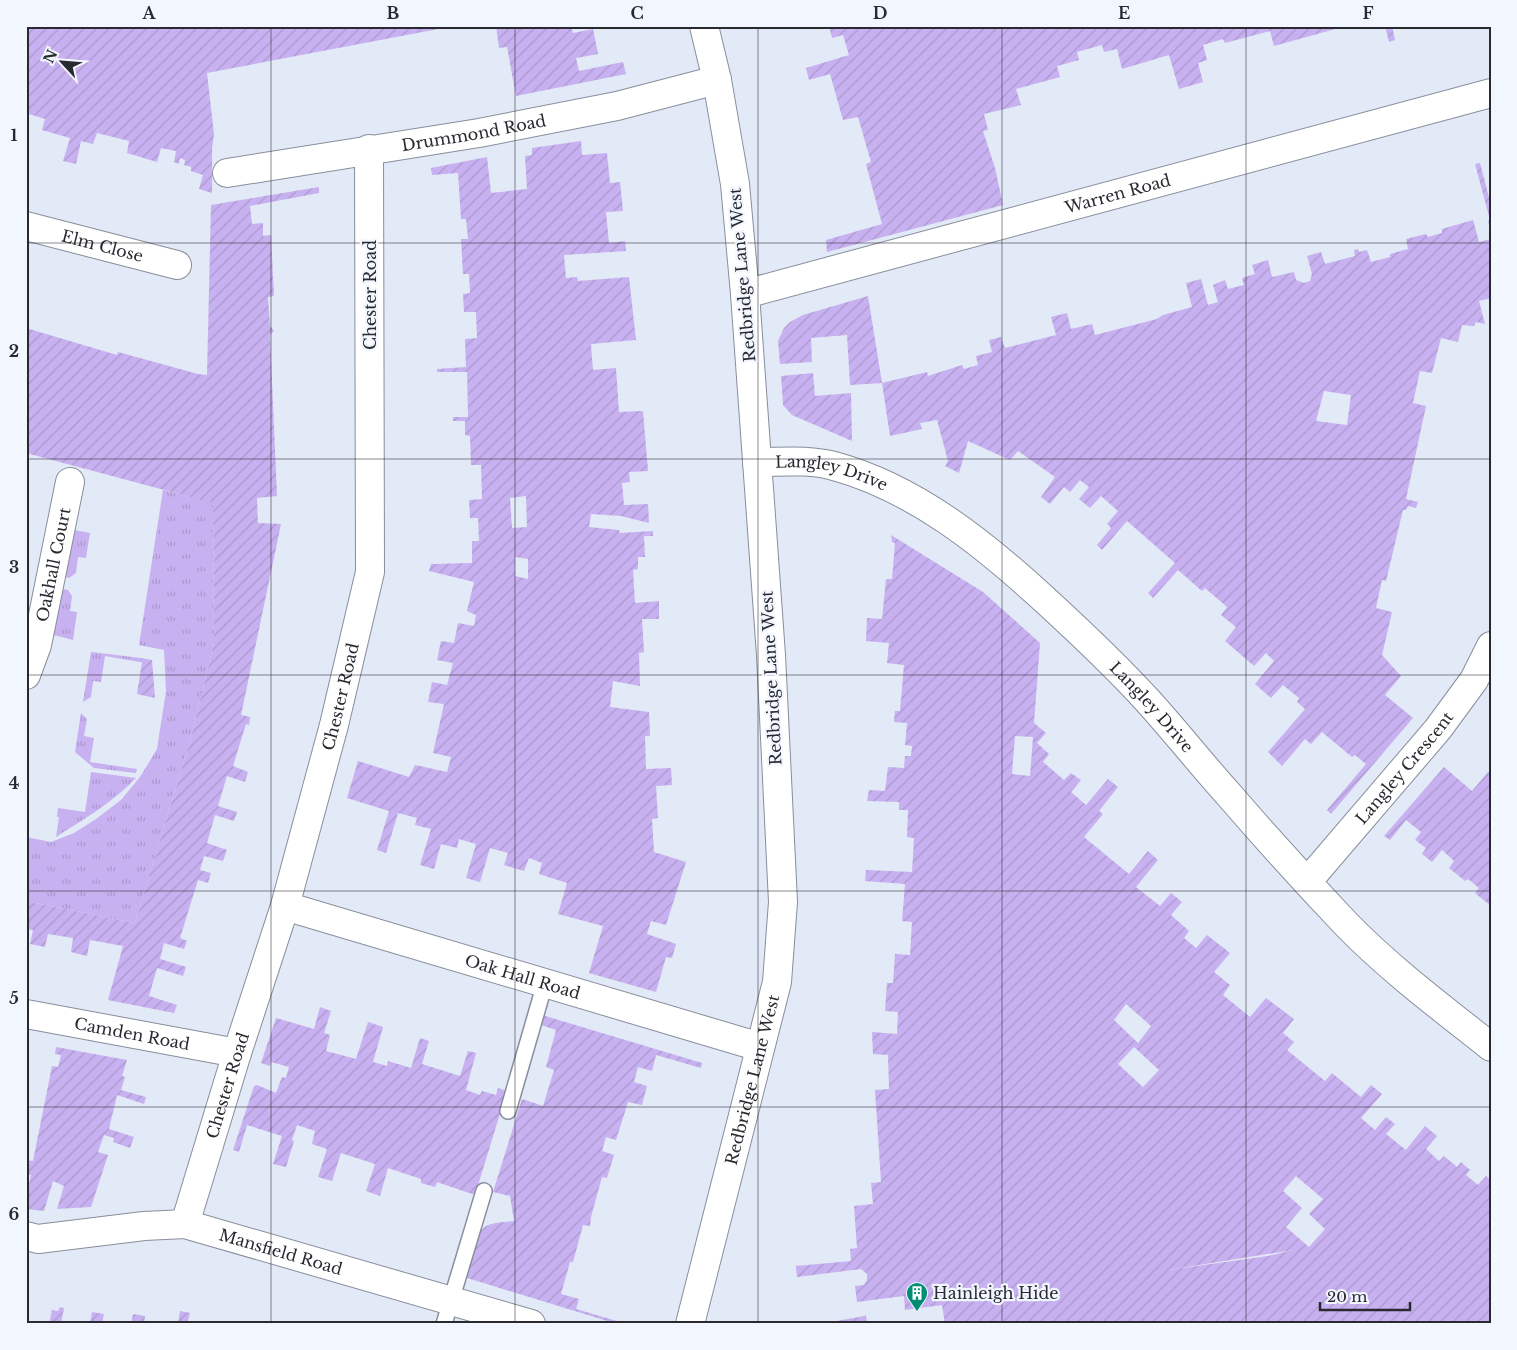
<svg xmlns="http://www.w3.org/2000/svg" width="1517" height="1350" font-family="'Libre Baskerville',serif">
<defs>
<pattern id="grass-tufts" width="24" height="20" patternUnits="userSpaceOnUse" patternTransform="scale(1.25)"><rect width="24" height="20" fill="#c8b1f0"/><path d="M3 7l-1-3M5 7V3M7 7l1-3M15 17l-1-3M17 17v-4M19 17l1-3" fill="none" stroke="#ac98ce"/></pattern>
<pattern id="garden-furrows" width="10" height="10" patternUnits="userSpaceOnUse" patternTransform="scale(1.25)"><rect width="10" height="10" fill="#c8b1f0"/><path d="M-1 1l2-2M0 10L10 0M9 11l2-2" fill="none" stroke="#ac98ce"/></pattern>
</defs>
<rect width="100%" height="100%" fill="#e2e9f7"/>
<path fill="url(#grass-tufts)" d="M163,490L213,502L214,643L191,737L135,923L26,901V837L51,842L74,833L96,819L121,800L140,777L157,749L166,691L164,650L139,645Z
M70,529L90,533L86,558L78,557L76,573L69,578L61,576Z
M58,588L68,590L72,596L70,611L77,612L73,640L50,634Z
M91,652L141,658L140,662L105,656L101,682L93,681L91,697L83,702Z
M81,713L87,719L84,736L94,738L90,762L137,769L136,773L94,768L75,752Z
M91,772L136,778C112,803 84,819 56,837L59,817H57L58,808L85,812Z"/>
<path fill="url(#garden-furrows)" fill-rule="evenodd" d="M26,26H454L207,73L214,134L212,149V193L199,189L203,175L191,171V167L184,165L185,160L180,158L179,164L174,162L176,151L161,148L157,162L127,153L129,141L97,133L93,144L81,141L76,164L63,161L70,138L42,130L45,119L26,113Z
M496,26H571L573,33L593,29L598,54L576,58L579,71L623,62L626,74L516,96L507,47L499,48Z
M829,26H1346L1274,46L1270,31L1225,43L1223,39L1203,45L1207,60L1198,63L1203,82L1179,89L1169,55L1122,69L1117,49L1104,52L1102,45L1077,52L1079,60L1057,66L1060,77L1016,89L1021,105L984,114L988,130L983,131L995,168L1003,205L827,252L826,240L882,224L866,164L871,162L858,117L843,120L830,74L809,80L806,68L849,55L843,35L832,38Z
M1385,26H1392L1395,40L1389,42Z
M581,141L582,155L607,153L610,183L620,182L623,211L606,212L609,243L625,241L626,251L564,255L566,278L577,277L578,281L629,277L636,340L591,344L593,370L616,368L619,412L643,411L648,471L629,472L630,482L622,483L624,505L648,504L649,523L621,516L591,514L589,527L619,530L620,533L653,531V536H644L645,557H638V569L633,570L635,603L659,601V619H642L644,652L639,653L640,686L613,681L610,707L649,712L650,736H645L646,769L671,768L672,785L656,786L658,818L652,819L654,852L686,862L666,925L651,921L647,934L676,944L672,958L666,957L656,992L589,973L603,926L558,914L567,883L539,874L542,863L529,858L524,871L504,865L508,853L490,848L480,882L466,878L476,844L459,839L457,848L441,844L434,869L420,865L431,829L415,825L417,818L398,813L386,853L377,850L389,811L347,798L358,761L409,777L415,765L447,772L451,757L433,753L444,704L428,702L432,682L447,685L453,663L437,660L441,641L454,643L458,623L474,626L476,615L467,611L474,582L429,571L431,564L472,563V541H479L478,518H470L469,500L482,499L481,465H471L470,436L465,435V421H453V417H468L467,372H437V369L466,367L465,339L477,338L476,312H464L463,294L470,293L469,274H463L461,239H468L466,219H461L458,173L432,175L431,168L487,157L491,193L527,189L525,156L532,155V148ZM526,496L527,527L512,528L510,498ZM515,557L528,559V579L515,576Z
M1480,163L1491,205V232L1488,221L1490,220L1475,164Z
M319,187V193L250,206L252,224L263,223V236L271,235L274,296L268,297L270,326L274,331L270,335L277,496L257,498L258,523L281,524L241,715L250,717L249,725L246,724L233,766L248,772L245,782L227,776L218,806L237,812L234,821L215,815L207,843L227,850L223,861L204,856L200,870L211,873L208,883L198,880L180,938L187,941L184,949L164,943L160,959L186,967L183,976L157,968L149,996L177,1005L174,1013L108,1000L123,946L90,940L87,956L71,952L73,938L48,934L45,947L30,944L33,930L26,929V901L135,923L191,737L214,643L213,503L26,453V328L117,355L118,352L198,374L207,375L211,205Z
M1473,220L1479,242L1491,239V298L1479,301L1485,324L1476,322L1474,326L1462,325L1458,342L1441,338L1432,373L1420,371L1413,403L1426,406L1406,499L1418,502L1416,508L1408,506L1406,510H1403L1386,581L1382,580L1376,608L1392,612L1382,655L1401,676L1385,695L1413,718L1331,814L1327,810L1366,764L1355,755L1352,757L1322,732L1311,744L1305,739L1282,766L1268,752L1305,709L1297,702L1299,698L1283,685L1271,698L1255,684L1274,661L1266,653L1254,666L1225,641L1236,627L1221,615L1227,607L1205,588L1202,591L1178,570L1153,598L1148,593L1175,563L1127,521L1102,550L1097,545L1111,528L1107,524L1118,511L1101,496L1090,508L1079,499L1089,487L1080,480L1070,492L1064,487L1050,504L1041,497L1055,477L1018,451L1010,460L968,441L959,473L945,466L948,461L937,420L920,423L922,429L890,436L882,383L850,385L847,335L811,338L812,362L780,364L778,341L784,328L790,322L803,315L868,296L882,383L927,372L928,376L962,365L964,369L978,365L976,356L992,352L989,340L1001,337L1005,348L1056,335L1051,317L1067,313L1071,329L1092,324L1095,335L1157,319L1163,315L1192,307L1186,283L1201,279L1208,305L1218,302L1213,285L1225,280L1228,289L1244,285L1242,278L1255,274L1252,265L1268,260L1272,277L1294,272L1296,280L1304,283L1310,281L1312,274L1307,256L1321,252L1325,264L1355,256L1354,250L1358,249L1359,252L1367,250L1371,262L1390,257V254L1408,249L1406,239L1426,234L1428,237L1442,233V229ZM1324,391L1351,395L1347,425L1316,421Z
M813,373L815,396L851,393L852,441L792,415L783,405L781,376Z
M891,535L983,592L1040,643L1034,723L1046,733L1037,743L1049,754L1043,762L1064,780L1071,773L1081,780L1071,792L1086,805L1108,779L1118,787L1099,811L1103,814L1084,837L1129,874L1148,851L1158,860L1136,887L1160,906L1171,893L1182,902L1171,915L1189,931L1184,938L1196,948L1207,935L1230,953L1214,972L1230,985L1223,995L1250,1017L1266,998L1294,1019L1283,1033L1294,1042L1287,1050L1325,1081L1332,1073L1361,1097L1371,1085L1382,1094L1361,1118L1375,1130L1386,1117L1395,1124L1386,1134L1406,1150L1425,1126L1437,1136L1426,1149L1439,1161L1444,1156L1457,1167L1461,1162L1470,1170L1466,1175L1478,1185L1486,1176L1491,1180V1324H945L942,1305L905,1310L904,1296L857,1302L855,1286L864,1285L867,1280V1274L861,1269L797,1277L796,1266L851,1261L850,1249L857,1248L854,1206L873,1204L871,1183L881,1182L875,1090L889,1089L888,1055L873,1054L872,1032L897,1034L898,1012L885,1011L887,983H893L895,954L910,955L912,922L902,921L905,884L865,881L866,870L912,872L914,838L907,837L908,810H899V802L867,801L869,790L885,791L888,767L904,768L905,756H911L912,746L905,745L907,723L894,722L895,711H900L904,665L887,663L889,643L866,641L867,618L882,619L886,579H892L895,543L892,542ZM1015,736L1033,737L1030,776L1012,774ZM1126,1004L1151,1026L1138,1043L1114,1020ZM1134,1047L1159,1070L1143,1087L1118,1064ZM1296,1176L1323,1199L1309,1214L1325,1229L1309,1247L1286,1227L1302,1208L1283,1191ZM1293,1250L1268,1256L1168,1270Z
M141,658L152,660L155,698L137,694L142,662H140Z
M1444,767L1472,791L1488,772L1491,774V906L1475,893L1479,888L1468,879L1465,881L1449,868L1454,861L1442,850L1432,862L1422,854L1426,848L1415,840L1421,832L1406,820L1390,840L1384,836Z
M320,1007L331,1011L324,1033L330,1035L326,1051L356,1059L368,1022L383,1027L373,1062L387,1066L388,1061L411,1068L420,1038L429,1041L422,1064L460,1076L468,1051L476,1053L466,1090L480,1095L482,1091L496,1095L498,1088L507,1091L475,1195L437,1182L435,1187L421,1183V1179L388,1168L380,1196L366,1191L375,1164L341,1153L332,1181L318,1177L327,1149L312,1144L315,1131L297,1125L292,1140L294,1141L286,1167L273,1164L282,1136L247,1125L239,1152L233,1150L254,1086L257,1085L276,1093L282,1077L286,1078L289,1067L271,1062L270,1066L261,1063L276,1018L314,1029Z
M542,1015L702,1063L701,1068L656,1055L652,1071L638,1067L634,1082L647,1086L642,1105L628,1102L616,1140L606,1137L602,1151L614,1155L607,1178L602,1177L591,1217L590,1226L583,1225L573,1262H570L561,1294L579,1299L576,1309L627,1324H617L464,1277C469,1264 474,1233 486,1226C494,1222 506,1222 514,1221L510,1196L493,1192L522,1099L543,1106L554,1070L546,1067L556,1030L541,1025Z
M56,1047L127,1060L122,1076L125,1077L121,1090L146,1097L144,1104L117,1095L109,1129L134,1137L130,1148L113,1142L114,1138L104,1135L98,1152L108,1155L91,1207L57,1209L64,1186L53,1181L44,1211L26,1209V1198L31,1175L26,1174V1160L33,1161L52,1066L58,1067L61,1055L55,1054Z
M60,1307L64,1308L61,1324H49L52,1310L58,1311Z
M180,1311L190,1313L187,1324H178Z
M92,1312L104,1314L102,1324H90Z
M133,1314L145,1316L144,1324H131Z
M866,1315L867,1324H820L864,1316Z"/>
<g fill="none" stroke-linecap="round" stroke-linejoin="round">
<g stroke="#888e9b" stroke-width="18">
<path id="lane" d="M508,1111L545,983
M444,1324L484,1191"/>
</g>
<g stroke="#888e9b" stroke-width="30">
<g id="street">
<path id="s1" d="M227,173L479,133L617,106L717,80"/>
<path id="s2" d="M26,226L177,265"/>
<path id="s3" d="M745,294L1491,93"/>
<path id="s4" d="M757,462C782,462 809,459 834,466C915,488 984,544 1044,599C1080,632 1115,665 1148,701C1176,732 1202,765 1230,796C1268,840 1307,883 1347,925C1391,970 1442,1008 1491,1047"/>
<path id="s5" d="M26,675L37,645L70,482"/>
<path id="s6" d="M1307,882L1438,729L1474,680L1491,646"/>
<path id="s7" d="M285,906L760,1047"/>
<path id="s8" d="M26,1014L237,1053"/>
<path id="s9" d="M185,1224L237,1053L285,906L334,725L370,572L369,149"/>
<path id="s10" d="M26,1236L38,1239L144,1226L185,1224L531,1324"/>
<path id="s11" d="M690,1324L777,982L783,902L771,655L745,294L735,184L717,80L704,26"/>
</g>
</g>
<use href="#lane" stroke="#fff" stroke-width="15"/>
<use href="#street" stroke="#fff" stroke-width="28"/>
</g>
<path fill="none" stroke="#282a30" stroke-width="1" stroke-opacity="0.55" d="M271,26V1324M515,26V1324M758,26V1324M1002,26V1324M1246,26V1324M26,243H1491M26,459H1491M26,675H1491M26,891H1491M26,1107H1491"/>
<defs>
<g id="building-pin" transform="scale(1.125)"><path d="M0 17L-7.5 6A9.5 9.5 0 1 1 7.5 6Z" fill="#008c75" stroke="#f2f6ff"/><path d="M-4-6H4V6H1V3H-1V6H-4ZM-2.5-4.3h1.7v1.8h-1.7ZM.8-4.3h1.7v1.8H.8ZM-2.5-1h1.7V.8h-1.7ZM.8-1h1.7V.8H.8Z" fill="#fff"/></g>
</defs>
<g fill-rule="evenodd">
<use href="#building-pin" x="917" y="1293"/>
</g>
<g text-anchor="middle" stroke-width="4.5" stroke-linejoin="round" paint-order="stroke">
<g font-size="16" fill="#282a30" stroke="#f2f6ff">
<text dy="6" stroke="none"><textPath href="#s1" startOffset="250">Drummond Road</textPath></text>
<text dy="6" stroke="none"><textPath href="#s3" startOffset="386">Warren Road</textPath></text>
<text dy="6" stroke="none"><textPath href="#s2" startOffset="79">Elm Close</textPath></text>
<text transform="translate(742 275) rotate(-95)" y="6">Redbridge Lane West</text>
<text transform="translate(370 295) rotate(-90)" y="6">Chester Road</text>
<text dy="6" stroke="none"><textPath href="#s4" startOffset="76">Langley Drive</textPath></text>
<text dy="6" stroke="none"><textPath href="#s5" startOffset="114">Oakhall Court</textPath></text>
<text transform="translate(771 678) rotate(-93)" y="6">Redbridge Lane West</text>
<text dy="6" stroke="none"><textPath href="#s9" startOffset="550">Chester Road</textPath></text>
<text dy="6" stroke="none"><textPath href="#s4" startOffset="481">Langley Drive</textPath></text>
<text dy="6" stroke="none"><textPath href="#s6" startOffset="150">Langley Crescent</textPath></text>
<text dy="6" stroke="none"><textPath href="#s7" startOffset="248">Oak Hall Road</textPath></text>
<text dy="6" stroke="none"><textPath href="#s8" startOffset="108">Camden Road</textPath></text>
<text dy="6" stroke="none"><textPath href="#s11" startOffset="252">Redbridge Lane West</textPath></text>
<text dy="6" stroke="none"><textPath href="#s9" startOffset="145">Chester Road</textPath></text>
<text dy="6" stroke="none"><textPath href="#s10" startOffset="260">Mansfield Road</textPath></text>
</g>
<g font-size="16" fill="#282a30" stroke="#f2f6ff" text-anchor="start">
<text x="933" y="1299">Hainleigh Hide</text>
</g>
</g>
<rect width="1517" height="1350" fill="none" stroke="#f2f6ff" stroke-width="55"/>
<g transform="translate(62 62) rotate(296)" stroke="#f2f6ff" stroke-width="4" paint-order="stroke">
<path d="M0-4L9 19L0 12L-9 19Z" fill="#282a30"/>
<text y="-8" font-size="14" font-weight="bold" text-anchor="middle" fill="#282a30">N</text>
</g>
<path d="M1320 1302v8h90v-8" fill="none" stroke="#282a30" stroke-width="2.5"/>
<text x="1327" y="1302" font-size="15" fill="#282a30" stroke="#f2f6ff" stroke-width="4" paint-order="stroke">20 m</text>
<rect x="28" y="28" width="1462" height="1294" fill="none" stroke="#282a30" stroke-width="2"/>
<g font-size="16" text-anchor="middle" font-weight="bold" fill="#282a30">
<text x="149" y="19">A</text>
<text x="393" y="19">B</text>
<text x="637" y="19">C</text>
<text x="880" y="19">D</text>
<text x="1124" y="19">E</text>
<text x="1368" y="19">F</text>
<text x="14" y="141">1</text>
<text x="14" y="357">2</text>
<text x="14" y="573">3</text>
<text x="14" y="789">4</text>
<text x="14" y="1004">5</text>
<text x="14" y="1220">6</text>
</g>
</svg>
